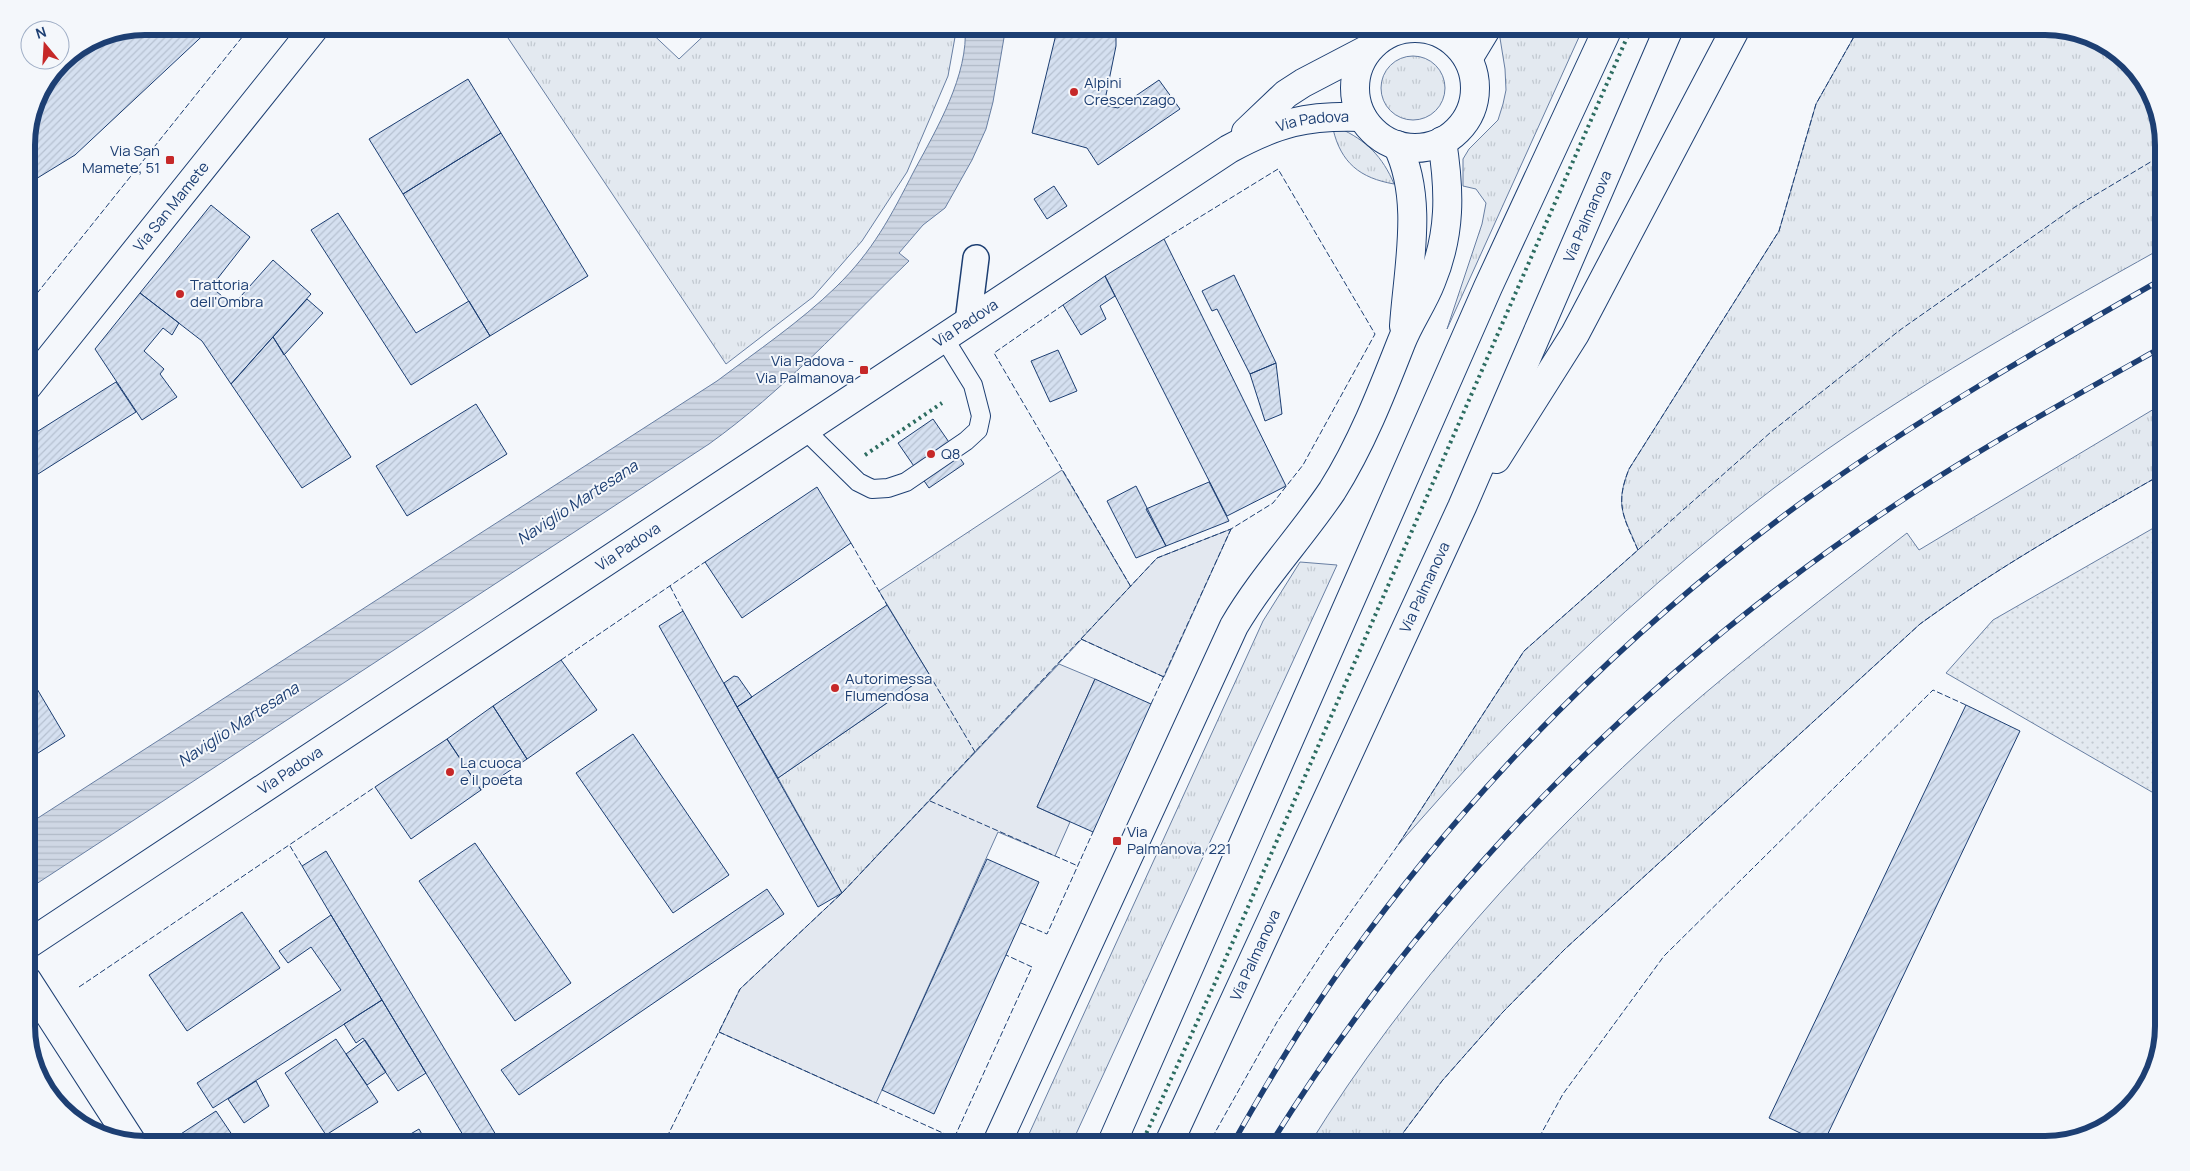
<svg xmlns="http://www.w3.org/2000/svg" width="2190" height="1171" font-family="Manrope,sans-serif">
<defs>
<pattern id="grass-tufts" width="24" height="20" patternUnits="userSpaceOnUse" patternTransform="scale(1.25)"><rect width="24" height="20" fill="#e3e9f0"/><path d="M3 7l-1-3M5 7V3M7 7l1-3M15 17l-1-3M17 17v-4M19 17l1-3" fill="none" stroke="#c2c9d1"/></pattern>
<pattern id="park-dots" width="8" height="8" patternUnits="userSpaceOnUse" patternTransform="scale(1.25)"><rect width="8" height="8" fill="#e3e9f0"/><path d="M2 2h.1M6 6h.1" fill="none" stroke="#c2c9d1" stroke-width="1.8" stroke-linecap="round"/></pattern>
<pattern id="water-rules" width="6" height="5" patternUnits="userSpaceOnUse" patternTransform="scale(1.25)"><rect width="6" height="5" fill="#cfd7e4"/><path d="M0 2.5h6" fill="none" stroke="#b1bac7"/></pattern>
<pattern id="building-hatch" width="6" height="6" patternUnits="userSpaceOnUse" patternTransform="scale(1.25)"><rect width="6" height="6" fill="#d5e0f0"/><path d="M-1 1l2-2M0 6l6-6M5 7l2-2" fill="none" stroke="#b6c1d1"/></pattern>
</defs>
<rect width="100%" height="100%" fill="#f4f7fb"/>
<path fill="url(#grass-tufts)" stroke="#687fa3" d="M500,26H644L679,59L714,26H957L948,76L907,172L862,241L813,297L726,364Z
M1509,26L1527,37L1532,26H1584L1447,329L1482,224L1486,203L1476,189L1463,186V159L1469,149L1498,120L1503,104L1506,90L1505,69L1500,38Z
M1860,26H2045L2098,39L2144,79L2164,138V247C2023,326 1879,405 1752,505C1666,573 1583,647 1507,725C1469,764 1434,805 1398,845L1524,651L1638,550C1624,515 1614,507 1629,469L1779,231L1816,104Z
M1381 88a32 32 0 1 1 64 0a32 32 0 1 1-64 0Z
M1339,128C1366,140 1383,157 1394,184C1360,178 1341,163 1333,129Z
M2164,403V473C2080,521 1998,567 1920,624L1565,949L1502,1013L1442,1081L1394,1145H1309C1408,985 1535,845 1674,720C1749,654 1828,594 1907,533L1919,550Z
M1062,470L1131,587L842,893L778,778L929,674L879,591Z
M1300,562L1337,565L1071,1145H1024L1263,621Z"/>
<path fill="url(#park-dots)" stroke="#687fa3" d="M2164,522V799L1946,673L1993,620Z"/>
<path fill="#e3e8f0" stroke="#687fa3" d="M1231,529L1164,677L1081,639L1157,558Z
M1059,664L1095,679L1037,807L1070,822L1055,856L998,832L876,1103L719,1032L740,989L842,893Z"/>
<path fill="url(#water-rules)" stroke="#687fa3" d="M965,26H1006L993,102L986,129L972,160L945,208L923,225L899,253L909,261C844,324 783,391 709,444L27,890V825L717,381C757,351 800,322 836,287C873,251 891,216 914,171C936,130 969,75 965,26Z"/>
<path fill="url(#building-hatch)" stroke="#1d3f73" d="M145,26H213L75,155L26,185V138L38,93L44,86L55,79L52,74L61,61L100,35Z
M1058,26H1116V46L1104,105L1118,108L1159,80L1180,109L1098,165L1087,148L1032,133Z
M468,79L501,133L403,194L369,139Z
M501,133L588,276L490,336L403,194Z
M1054,186L1067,206L1047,219L1034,199Z
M211,205L250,237L211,287L233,305L273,260L311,294L231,384L202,341L140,293Z
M338,213L416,333L469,301L490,336L411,385L311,230Z
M1164,239L1286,486L1227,516L1105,276Z
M1234,275L1276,363L1250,374L1217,309L1212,311L1202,291Z
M1105,276L1115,296L1100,306L1106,319L1081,335L1063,305Z
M140,293L179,323L172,335L163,328L144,351L164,369L160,374L177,397L142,420L95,349Z
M307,299L323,313L284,355L273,337Z
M273,337L351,457L302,488L231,384Z
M1058,350L1077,391L1050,402L1031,361Z
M1276,363L1282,414L1265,421L1250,374Z
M116,382L136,412L27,481V438Z
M476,404L507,454L407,516L376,466Z
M933,419L964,464L929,488L898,443Z
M1209,482L1229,521L1166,546L1146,509Z
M1136,486L1166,546L1136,558L1107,501Z
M817,487L851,543L742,618L705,562Z
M887,605L929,674L778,778L737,707Z
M683,611L842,893L818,907L659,626Z
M561,660L597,710L527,759L493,706Z
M27,672L65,736L27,760Z
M734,676L738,677L752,697L737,707L724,683Z
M1095,679L1151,704L1093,832L1037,807Z
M1966,705L2020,731L1823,1144L1769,1118Z
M493,706L527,759L481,790L447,739Z
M633,734L729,875L673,913L576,773Z
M447,739L481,790L411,839L375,787Z
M475,843L571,983L515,1021L419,881Z
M326,851L502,1145H469L331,915L302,866Z
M987,859L1039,882L934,1114L882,1090Z
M767,889L784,914L519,1095L501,1070Z
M242,912L280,968L187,1031L149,975Z
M331,915L382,1000L213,1108L197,1083L341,990L311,947L288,963L279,951Z
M382,1000L426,1073L398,1091L363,1038L356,1043L344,1024Z
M336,1039L378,1102L326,1135L285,1073Z
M365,1040L386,1072L367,1085L346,1054Z
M256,1081L269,1106L244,1123L228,1099Z
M216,1111L239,1145H168L167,1143Z
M419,1129L428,1145H392Z"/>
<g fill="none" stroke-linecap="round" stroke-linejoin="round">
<g stroke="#1d3f73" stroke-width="20">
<path id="service" d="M805,430L858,482L872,489L888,488L906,482L966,441L978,430L981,416L973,385L944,338"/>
</g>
<g stroke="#1d3f73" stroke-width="28">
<path id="pedestrian" d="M968,322L976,258"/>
</g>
<g stroke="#1d3f73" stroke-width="30">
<g id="minor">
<path d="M1397,145C1424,199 1408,267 1404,326"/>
<path id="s1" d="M27,387L316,26"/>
<path d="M27,980L131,1141"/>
<path d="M996,1145L1234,626C1262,578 1301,537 1332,491C1361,445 1381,394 1401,343C1409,322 1423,303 1431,282C1451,234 1450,191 1442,141"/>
</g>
</g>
<g stroke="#1d3f73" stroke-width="30">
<g id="tertiary">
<circle cx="1415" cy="88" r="60"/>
<path d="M1468,59L1488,26"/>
<path d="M1246,132L1286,94L1303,83L1368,49"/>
<path id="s2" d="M27,945L1229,149C1277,123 1306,115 1362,117"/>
</g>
</g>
<g stroke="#1d3f73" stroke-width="30">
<g id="trunk">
<path d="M1496,459L1575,334L1737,26"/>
<path d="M1111,1145L1488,287L1609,26"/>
<path id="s3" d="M1168,1145L1462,507L1670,26"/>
</g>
</g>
<use href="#service" stroke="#f4f7fb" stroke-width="18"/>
<use href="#pedestrian" stroke="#f4f7fb" stroke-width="25"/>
<use href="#minor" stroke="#f4f7fb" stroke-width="28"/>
<use href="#tertiary" stroke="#f4f7fb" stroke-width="28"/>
<use href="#trunk" stroke="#f4f7fb" stroke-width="28"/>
<g stroke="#1d3f73" stroke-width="5.5">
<path id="rail" d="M1232,1145C1268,1081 1306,1017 1349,958C1475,783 1630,627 1805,500C1919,418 2041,348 2164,278
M1270,1145C1429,888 1649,667 1901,501C1986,445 2075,396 2164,346"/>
</g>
<use href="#rail" stroke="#f4f7fb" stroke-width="4" stroke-dasharray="11" stroke-linecap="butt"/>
<path stroke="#2c6c60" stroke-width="4" stroke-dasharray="2.5 4" stroke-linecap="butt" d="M865,455L942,403
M1141,1145L1214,985L1632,26"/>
<path stroke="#1d3f73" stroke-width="1" stroke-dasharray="6 2.5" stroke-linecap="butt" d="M1063,305L994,353L1131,587
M26,307L251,26
M851,543L887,605
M1638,550C1623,517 1615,504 1629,469L1779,231L1816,104L1860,26
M670,586L683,611
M1081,639L1164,677
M561,660L705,562
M929,674L975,752
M1151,704L1231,529
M930,801L1078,866
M290,846L302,866
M1021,923L1047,934L1093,832
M79,987L375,787
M719,1032L954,1138
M663,1145L740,989L842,893L1157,558L1231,529L1273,503L1303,465L1375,334L1278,169L1164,239
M951,1145L1032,967L1006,955
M1208,1145L1277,1022L1328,944L1398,845L1524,651L1771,432L1900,330L2075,207L2164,154
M1394,1145L1442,1081L1502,1013L1565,949L1920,624C1998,567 2080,521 2164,473
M1535,1145L1563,1094L1664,956L1933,690L1966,705"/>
</g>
<g fill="#c62828" stroke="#f4f7fb" stroke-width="2">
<circle cx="1074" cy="92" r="5"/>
<rect x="165" y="155" width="10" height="10" rx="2.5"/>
<circle cx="180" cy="294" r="5"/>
<rect x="859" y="365" width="10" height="10" rx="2.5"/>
<circle cx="931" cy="454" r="5"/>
<circle cx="835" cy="688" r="5"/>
<circle cx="450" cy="772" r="5"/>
<rect x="1112" y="836" width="10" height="10" rx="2.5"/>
</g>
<g text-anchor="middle" stroke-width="4" stroke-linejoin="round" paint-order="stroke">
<g font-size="15" fill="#1d3f73" stroke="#f4f7fb" text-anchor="start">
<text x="1084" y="88">Alpini<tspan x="1084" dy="17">Crescenzago</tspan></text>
<text x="160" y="156" text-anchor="end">Via San<tspan x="160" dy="17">Mamete, 51</tspan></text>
<text x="190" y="290">Trattoria<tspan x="190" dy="17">dell'Ombra</tspan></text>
<text x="854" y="366" text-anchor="end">Via Padova -<tspan x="854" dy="17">Via Palmanova</tspan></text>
<text x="941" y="459">Q8</text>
<text x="845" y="684">Autorimessa<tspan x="845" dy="17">Flumendosa</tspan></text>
<text x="460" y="768">La cuoca<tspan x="460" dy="17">e il poeta</tspan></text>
<text x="1127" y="837">Via<tspan x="1127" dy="17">Palmanova, 221</tspan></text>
</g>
<g font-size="15" fill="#1d3f73" stroke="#f4f7fb">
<text dy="5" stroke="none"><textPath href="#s2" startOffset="1531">Via Padova</textPath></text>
<text dy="5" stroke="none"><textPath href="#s1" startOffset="231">Via San Mamete</textPath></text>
<text dy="5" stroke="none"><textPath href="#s3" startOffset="1019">Via Palmanova</textPath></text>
<text dy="5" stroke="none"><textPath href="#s2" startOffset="1126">Via Padova</textPath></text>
<text dy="5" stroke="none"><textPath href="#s2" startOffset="721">Via Padova</textPath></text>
<text dy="5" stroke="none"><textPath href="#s3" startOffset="614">Via Palmanova</textPath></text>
<text dy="5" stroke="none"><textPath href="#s2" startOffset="316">Via Padova</textPath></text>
<text dy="5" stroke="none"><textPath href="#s3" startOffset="209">Via Palmanova</textPath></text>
</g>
<g font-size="16" font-style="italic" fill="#1d3f73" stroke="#f4f7fb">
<text transform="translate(577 502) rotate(-33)" y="6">Naviglio Martesana</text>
<text transform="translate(238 724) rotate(-33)" y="6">Naviglio Martesana</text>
</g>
</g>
<path d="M0 0H2190V1171H0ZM145 35H2045A110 110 0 0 1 2155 145V1026A110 110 0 0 1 2045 1136H145A110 110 0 0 1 35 1026V145A110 110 0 0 1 145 35Z" fill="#f4f7fb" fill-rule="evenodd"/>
<path fill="none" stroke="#1d3f73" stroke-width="6" d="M145 35H2045A110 110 0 0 1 2155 145V1026A110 110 0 0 1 2045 1136H145A110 110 0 0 1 35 1026V145A110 110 0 0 1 145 35Z"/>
<g transform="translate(45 45) rotate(342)"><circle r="24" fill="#f4f7fb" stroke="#9eadc5"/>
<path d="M0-4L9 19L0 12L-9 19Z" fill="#c62828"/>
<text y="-8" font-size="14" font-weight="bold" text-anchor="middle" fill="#1d3f73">N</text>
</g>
</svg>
